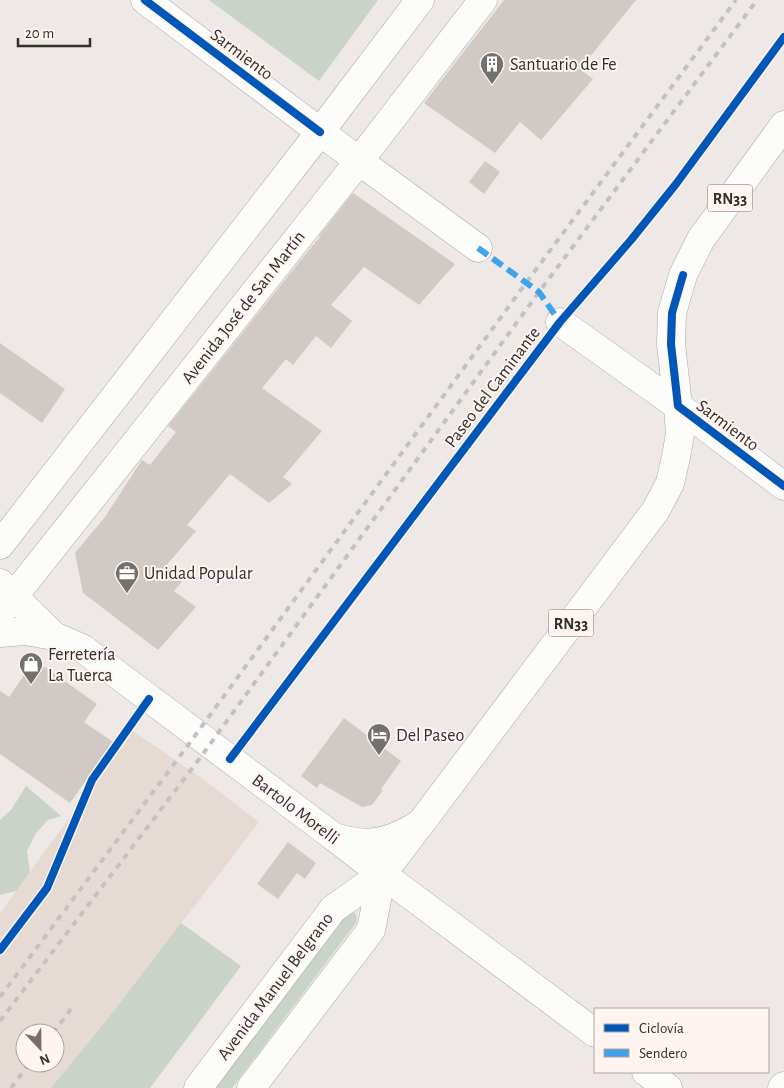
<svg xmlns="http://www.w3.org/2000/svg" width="784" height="1088" font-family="'Alegreya Sans',sans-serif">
<rect width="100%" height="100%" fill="#eee8e6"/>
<path fill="#e6dad4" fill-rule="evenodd" d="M133,731L197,775L259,822L109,1017L51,1088H0V913ZM25,1033H55V1063H25Z"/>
<path fill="#c9d3c7" d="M209,0H378L319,81Z
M26,786L61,816L48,820L36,833L27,851L30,872L16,891L0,895V820L11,810Z
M352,910C357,914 358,917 356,923L232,1088H212L343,913Z
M181,923L241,966L150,1088H51L109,1017Z"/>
<path fill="#d1c9c4" d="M504,0H636L580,69L593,79L541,140L520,122L495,153L424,103Z
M485,161L500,172L484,194L469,182Z
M353,193L455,264L419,305L364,267L331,305L352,321L331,348L316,336L293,365L286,359L262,388L322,431L283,477L292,484L269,503L230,474L187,525L196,531L164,568L183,580L174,591L196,607L158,650L83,593L75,553L105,517L142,460L150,465L176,432L168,426L308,251L320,237L319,236Z
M0,343L65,389L42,423L0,393Z
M45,667L97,704L84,722L113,742L70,803L0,754V691L9,697L27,671Z
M344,718L401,761L381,789L383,790L372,805L362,807L320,783L317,788L301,776Z
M288,842L316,863L305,879L297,873L278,899L257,884Z"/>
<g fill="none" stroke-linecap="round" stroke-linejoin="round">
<g stroke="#ada9a7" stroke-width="29">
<path id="minor" d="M359,161L478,248
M560,322L678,406
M782,1088L784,1086"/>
</g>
<g stroke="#ada9a7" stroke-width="29">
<path id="tertiary" d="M145,0L359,161
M0,545L320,132L420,0
M0,583L54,636
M0,612L14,596L359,161L483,0
M382,874L595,1033
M646,1072L668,1088"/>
</g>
<g stroke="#ada9a7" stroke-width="29">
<path id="secondary" d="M678,406L784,486
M334,837L382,874
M198,1088L333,909L382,874L421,823
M251,1088L371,930L382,874"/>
</g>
<g stroke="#ada9a7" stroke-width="29">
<path id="primary" d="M0,633L26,631L54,636L82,648L334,837C370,848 389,843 421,823L656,510L670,483L676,457L680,434L678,406L671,344L672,313L683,275L701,239L784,125"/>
</g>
<use href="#minor" stroke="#fcfcfb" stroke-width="28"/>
<use href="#tertiary" stroke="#fcfcfb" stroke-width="28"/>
<use href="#secondary" stroke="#fcfcfb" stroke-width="28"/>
<use href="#primary" stroke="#fcfcfb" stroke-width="28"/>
<path stroke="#c3c1c1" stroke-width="4" stroke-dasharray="6 6" stroke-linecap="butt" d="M0,997L183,752L526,283L736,0
M0,1021L197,762L539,292L757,0
M53,1033L71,1009
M11,1088L30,1063"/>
<path stroke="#3ea3eb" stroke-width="6" stroke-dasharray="12 6" stroke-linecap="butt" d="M478,248L539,292L560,322"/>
<g stroke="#fff4ef" stroke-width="11">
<path id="cycleway" d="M145,0L320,132
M683,275L672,313L671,344L678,406L784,486
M230,759L560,322L631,240L676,184L784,37
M0,950L47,888L92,780L149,699"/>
</g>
<use href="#cycleway" stroke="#0057b8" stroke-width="8"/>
</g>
<defs>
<g id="building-pin" transform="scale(1.25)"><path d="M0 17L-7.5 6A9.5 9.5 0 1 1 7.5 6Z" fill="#74706e" stroke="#fff4ef"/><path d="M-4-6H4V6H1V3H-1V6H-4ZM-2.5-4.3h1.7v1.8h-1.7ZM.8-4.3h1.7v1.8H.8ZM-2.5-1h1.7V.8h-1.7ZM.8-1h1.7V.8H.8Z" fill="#fff"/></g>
<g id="office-pin" transform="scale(1.25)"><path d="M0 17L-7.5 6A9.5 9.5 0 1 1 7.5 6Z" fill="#74706e" stroke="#fff4ef"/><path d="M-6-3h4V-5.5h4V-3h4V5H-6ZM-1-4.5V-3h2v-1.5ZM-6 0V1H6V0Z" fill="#fff"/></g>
<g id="shop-pin" transform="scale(1.25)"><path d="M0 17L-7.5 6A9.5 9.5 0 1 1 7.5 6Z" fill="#74706e" stroke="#fff4ef"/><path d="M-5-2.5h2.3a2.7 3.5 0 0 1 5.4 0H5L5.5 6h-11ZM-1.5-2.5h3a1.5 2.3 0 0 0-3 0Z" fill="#fff"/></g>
<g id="hotel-pin" transform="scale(1.25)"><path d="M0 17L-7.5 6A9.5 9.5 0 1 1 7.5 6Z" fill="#74706e" stroke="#fff4ef"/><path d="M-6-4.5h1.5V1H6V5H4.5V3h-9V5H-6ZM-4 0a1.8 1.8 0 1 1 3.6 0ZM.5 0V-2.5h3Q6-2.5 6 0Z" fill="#fff"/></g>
</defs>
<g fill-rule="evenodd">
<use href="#building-pin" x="492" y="64"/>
<use href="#office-pin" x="127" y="573"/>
<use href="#shop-pin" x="31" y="664"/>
<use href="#hotel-pin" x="379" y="735"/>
</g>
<g text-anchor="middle" stroke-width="4" stroke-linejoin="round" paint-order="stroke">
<g fill="#fff4ef" stroke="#706a67" stroke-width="1">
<rect x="707.5" y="184.5" width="45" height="27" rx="4"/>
<rect x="548.5" y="609.5" width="45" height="27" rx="4"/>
</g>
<g font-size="16" font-weight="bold" fill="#332f2d">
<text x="730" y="204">RN33</text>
<text x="571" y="629">RN33</text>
</g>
<g font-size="18" fill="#332f2d" stroke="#fff4ef">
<text transform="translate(242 54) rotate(37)" y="6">Sarmiento</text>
<text transform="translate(243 307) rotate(-52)" y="6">Avenida José de San Martín</text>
<text transform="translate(492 387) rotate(-53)" y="6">Paseo del Caminante</text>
<text transform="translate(728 425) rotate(37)" y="6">Sarmiento</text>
<text transform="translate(296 809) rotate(37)" y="6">Bartolo Morelli</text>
<text transform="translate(275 986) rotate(-53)" y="6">Avenida Manuel Belgrano</text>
</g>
<g font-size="18" fill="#332f2d" stroke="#fff4ef" text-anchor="start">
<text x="510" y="70">Santuario de Fe</text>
<text x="144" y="579">Unidad Popular</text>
<text x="48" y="660">Ferretería<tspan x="48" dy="21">La Tuerca</tspan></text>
<text x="396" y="741">Del Paseo</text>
</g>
</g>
<rect x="594" y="1008" width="175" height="65" fill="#fff4ef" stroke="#ada5a1"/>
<rect x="604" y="1024" width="25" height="8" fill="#0057b8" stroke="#ada5a1"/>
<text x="639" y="1033" font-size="15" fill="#332f2d">Ciclovía</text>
<rect x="604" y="1049" width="25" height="8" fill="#3ea3eb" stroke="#ada5a1"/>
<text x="639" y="1058" font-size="15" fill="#332f2d">Sendero</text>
<g transform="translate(40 1048) rotate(158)"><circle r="24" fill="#fff4ef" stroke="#ada5a1"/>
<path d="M0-4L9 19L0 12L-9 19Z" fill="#74706e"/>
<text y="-8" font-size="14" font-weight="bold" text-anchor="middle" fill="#332f2d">N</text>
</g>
<path d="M18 38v8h72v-8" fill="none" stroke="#332f2d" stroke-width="2.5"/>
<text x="25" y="38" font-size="15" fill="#332f2d" stroke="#fff4ef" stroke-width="4" paint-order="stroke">20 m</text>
</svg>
